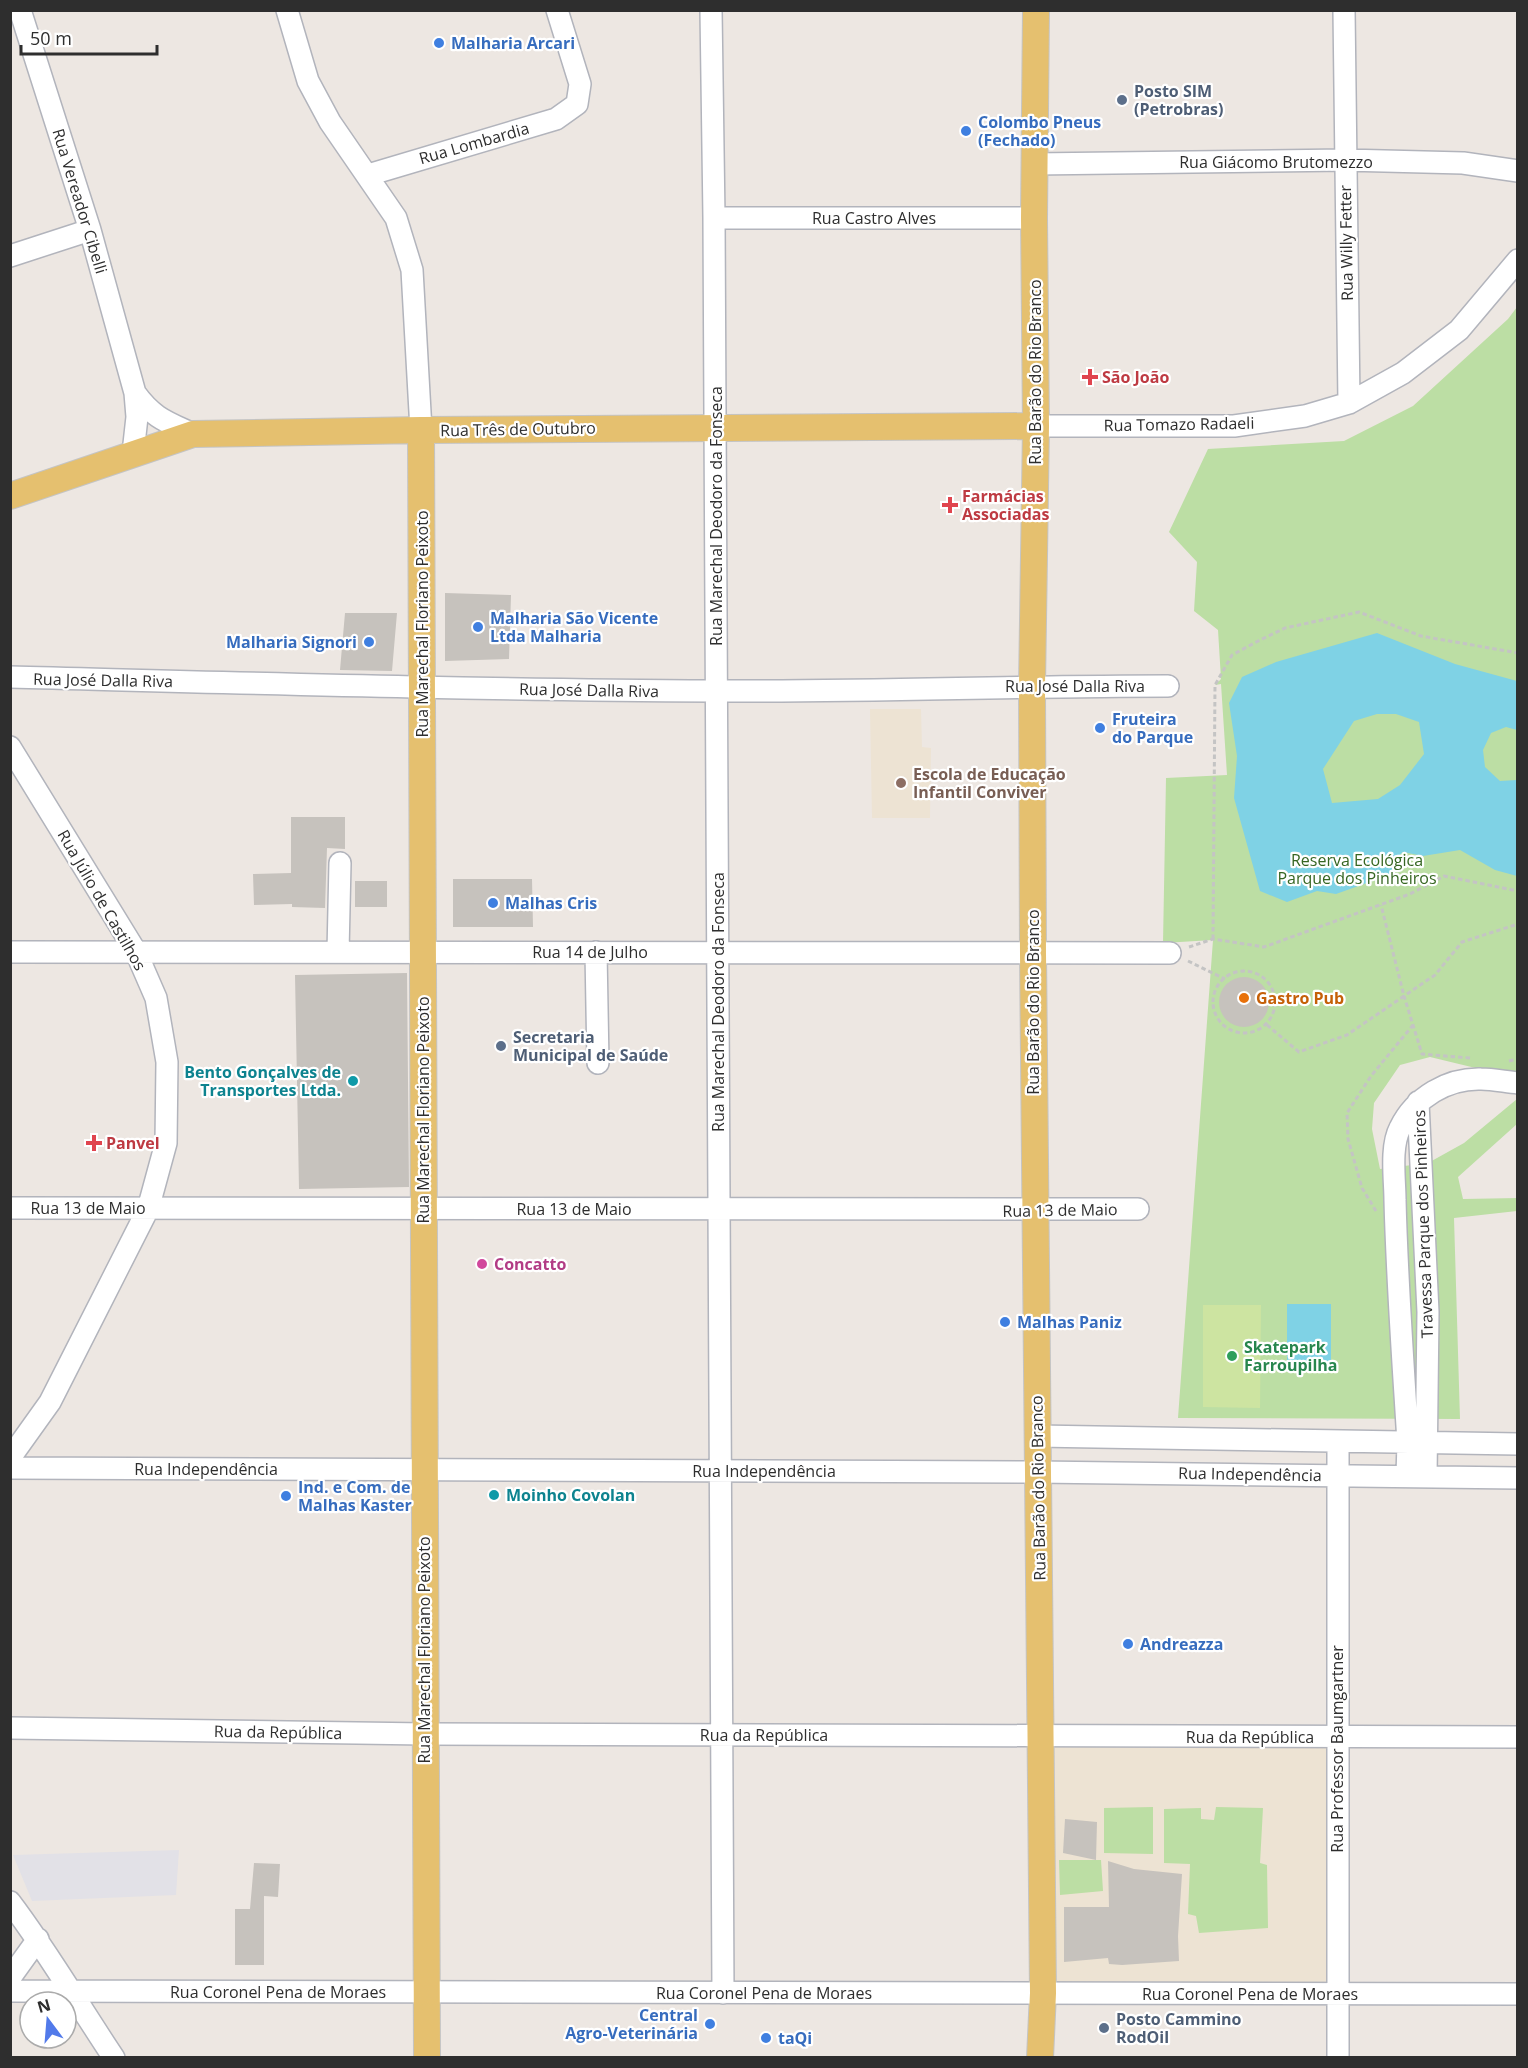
<svg xmlns="http://www.w3.org/2000/svg" width="1528" height="2068" font-family="'Open Sans',sans-serif">
<rect width="100%" height="100%" fill="#ede7e2"/>
<path fill="#e2e1e7" d="M179,1850L176,1895L32,1901L13,1855Z"/>
<path fill="#ede3d3" d="M870,709H921L922,747L931,748L930,818H872Z
M1052,1740L1328,1745L1326,1985L1048,1987Z"/>
<path fill="#bcdea4" d="M1517,307V1078L1430,1057L1400,1065L1374,1103L1372,1129L1380,1169L1428,1163L1464,1143L1517,1099V1124L1458,1177L1463,1199L1518,1198L1517,1211L1454,1218L1460,1419L1178,1418L1213,940L1163,943L1166,778L1227,775L1221,684L1215,685L1221,679L1218,630L1194,611L1197,562L1169,532L1208,449L1344,441L1413,406L1508,319Z
M1153,1807V1854L1104,1853V1808Z
M1216,1807L1263,1808L1260,1863L1267,1865L1268,1928L1199,1933L1196,1916L1188,1914L1190,1864L1164,1863V1809L1201,1808V1819L1214,1820Z
M1059,1860H1101L1103,1891L1060,1895Z"/>
<path fill="#cde4a1" d="M1203,1305H1261L1260,1408L1203,1407Z"/>
<path fill="#7fd2e5" fill-rule="evenodd" d="M1377,633L1455,664L1517,681V730L1506,727L1491,733L1483,750L1485,767L1500,781L1517,780V876L1495,870L1460,850L1423,856L1403,852L1393,861L1392,874L1336,894L1317,891L1287,902L1260,891L1234,798L1237,756L1229,703L1242,677L1276,662ZM1377,714H1396L1419,722L1424,754L1400,785L1378,799L1332,803L1323,769L1354,721Z
M1287,1304H1331V1372H1287Z"/>
<path fill="#c6c2bd" d="M445,593L511,595L509,659L445,661Z
M345,613H397L392,671L340,670Z
M291,817H345V849L327,848L325,908L292,907V904L254,905L253,874L291,873Z
M453,879H532L533,927H453Z
M355,881H387V907H355Z
M407,973L409,1187L299,1189L295,975Z
M1219 1002a25 25 0 1 1 50 0a25 25 0 1 1-50 0Z
M1065,1819L1097,1822L1096,1860L1063,1853Z
M1108,1861L1134,1869L1182,1874L1178,1936L1179,1961L1122,1965L1109,1964L1108,1958L1064,1962V1907H1109Z
M254,1863L280,1864L278,1897L264,1896V1965H235V1909H250Z"/>
<g fill="none" stroke-linecap="round" stroke-linejoin="round">
<g stroke="#b2b4bc" stroke-width="24">
<path id="minor" d="M20,10L90,230L135,393L137,417L133,453
M287,10L308,81L330,122L396,218L412,270L421,430
M711,10L714,218L723,1993
M1344,10L1349,403
M1034,164L1345,160L1463,163L1518,171
M368,175L556,119L577,104L580,84L557,10
M714,218H1034
M10,256L90,230
M135,393C153,418 167,422 193,434
M1036,426H1234L1305,416L1349,403L1403,373L1459,330L1518,260
M10,677C245,683 479,690 714,691C865,692 1016,686 1168,686
M10,747L136,952L156,998L167,1062L166,1143L148,1209L50,1402L10,1458
M10,952L1170,953
M338,952L340,863
M596,952L598,1063
M1418,1102L1428,1312L1426,1477
M10,1208L1138,1209
M1037,1436L1518,1444
M10,1468L1037,1472L1518,1478
M1407,1476L1408,1442C1403,1362 1397,1281 1395,1200C1395,1180 1390,1147 1400,1128C1415,1097 1448,1078 1481,1079C1493,1079 1506,1082 1518,1083
M10,1728L425,1734L1518,1737
M10,1902C48,1952 79,2006 114,2058
M10,1978L38,1939
M10,1991L1518,1994
M1338,2058V1441"/>
</g>
<g stroke="#c4c4c4" stroke-width="28">
<path id="major" d="M1036,10L1034,218L1036,426L1032,686L1033,953L1043,1993L1040,2058
M421,430L427,2058
M10,496L193,434L421,430L1036,426"/>
</g>
<path stroke="#c4c4c4" stroke-width="3" stroke-dasharray="4.5 3" stroke-linecap="butt" d="M1213,939L1215,685L1232,655L1260,640L1285,628L1359,612L1421,636L1518,653
M1189,947L1213,939L1264,947L1410,894L1444,876L1518,891
M1188,961L1225,979
M1213 1002a31 31 0 1 1 62 0a31 31 0 1 1-62 0Z
M1267,1025L1299,1052L1347,1035L1404,996L1381,905
M1470,1058L1422,1054L1404,996L1435,975L1462,942L1518,924
M1509,1061L1518,1059
M1376,1211L1362,1188L1348,1139L1347,1113L1371,1076L1413,1025"/>
<use href="#minor" stroke="#fff" stroke-width="21"/>
<use href="#major" stroke="#e5c06f" stroke-width="26"/>
</g>
<g fill="#3f7fe0" stroke="#fff" stroke-width="2">
<circle cx="439" cy="43" r="6"/>
<circle cx="966" cy="131" r="6"/>
<circle cx="478" cy="627" r="6"/>
<circle cx="369" cy="642" r="6"/>
<circle cx="1100" cy="728" r="6"/>
<circle cx="493" cy="903" r="6"/>
<circle cx="1005" cy="1322" r="6"/>
<circle cx="286" cy="1496" r="6"/>
<circle cx="1128" cy="1644" r="6"/>
<circle cx="710" cy="2024" r="6"/>
<circle cx="766" cy="2038" r="6"/>
</g>
<g fill="#5c6f8a" stroke="#fff" stroke-width="2">
<circle cx="1122" cy="100" r="6"/>
<circle cx="501" cy="1046" r="6"/>
<circle cx="1104" cy="2028" r="6"/>
</g>
<g fill="#e0444e" stroke="#fff" stroke-width="2">
<path d="M1087 368h6v6h6v6h-6v6h-6v-6h-6v-6h6z"/>
<path d="M947 496h6v6h6v6h-6v6h-6v-6h-6v-6h6z"/>
<path d="M91 1134h6v6h6v6h-6v6h-6v-6h-6v-6h6z"/>
</g>
<circle fill="#8d6e63" stroke="#fff" stroke-width="2" cx="901" cy="783" r="6"/>
<circle fill="#e8710a" stroke="#fff" stroke-width="2" cx="1244" cy="998" r="6"/>
<g fill="#0f9aa8" stroke="#fff" stroke-width="2">
<circle cx="353" cy="1081" r="6"/>
<circle cx="494" cy="1495" r="6"/>
</g>
<circle fill="#d1479c" stroke="#fff" stroke-width="2" cx="482" cy="1264" r="6"/>
<circle fill="#2e9e5b" stroke="#fff" stroke-width="2" cx="1232" cy="1356" r="6"/>
<g text-anchor="middle" stroke-width="4.5" stroke-linejoin="round" paint-order="stroke">
<g font-size="16" font-weight="bold" fill="#366cbe" stroke="#fff" text-anchor="start">
<text x="451" y="49">Malharia Arcari</text>
<text x="978" y="128">Colombo Pneus<tspan x="978" dy="18">(Fechado)</tspan></text>
<text x="490" y="624">Malharia São Vicente<tspan x="490" dy="18">Ltda Malharia</tspan></text>
<text x="357" y="648" text-anchor="end">Malharia Signori</text>
<text x="1112" y="725">Fruteira<tspan x="1112" dy="18">do Parque</tspan></text>
<text x="505" y="909">Malhas Cris</text>
<text x="1017" y="1328">Malhas Paniz</text>
<text x="298" y="1493">Ind. e Com. de<tspan x="298" dy="18">Malhas Kaster</tspan></text>
<text x="1140" y="1650">Andreazza</text>
<text x="698" y="2021" text-anchor="end">Central<tspan x="698" dy="18">Agro-Veterinária</tspan></text>
<text x="778" y="2044">taQi</text>
</g>
<g font-size="16" font-weight="bold" fill="#4e5e75" stroke="#fff" text-anchor="start">
<text x="1134" y="97">Posto SIM<tspan x="1134" dy="18">(Petrobras)</tspan></text>
<text x="513" y="1043">Secretaria<tspan x="513" dy="18">Municipal de Saúde</tspan></text>
<text x="1116" y="2025">Posto Cammino<tspan x="1116" dy="18">RodOil</tspan></text>
</g>
<g font-size="16" fill="#2e2e2e" stroke="#fff">
<text transform="translate(474 143) rotate(-16)" y="6">Rua Lombardia</text>
<text x="1276" y="168">Rua Giácomo Brutomezzo</text>
<text transform="translate(80 201) rotate(73)" y="6">Rua Vereador Cibelli</text>
<text x="874" y="224">Rua Castro Alves</text>
<text transform="translate(1346 243) rotate(-91)" y="6">Rua Willy Fetter</text>
<text transform="translate(1035 372) rotate(-90)" y="6">Rua Barão do Rio Branco</text>
<text transform="translate(1179 424) rotate(-1)" y="6">Rua Tomazo Radaeli</text>
<text transform="translate(518 429) rotate(-1)" y="6">Rua Três de Outubro</text>
<text transform="translate(716 516) rotate(-90)" y="6">Rua Marechal Deodoro da Fonseca</text>
<text transform="translate(422 624) rotate(-90)" y="6">Rua Marechal Floriano Peixoto</text>
<text transform="translate(103 680) rotate(1)" y="6">Rua José Dalla Riva</text>
<text x="1075" y="692">Rua José Dalla Riva</text>
<text transform="translate(589 690) rotate(1)" y="6">Rua José Dalla Riva</text>
<text transform="translate(102 900) rotate(60)" y="6">Rua Júlio de Castilhos</text>
<text x="590" y="958">Rua 14 de Julho</text>
<text transform="translate(718 1002) rotate(-90)" y="6">Rua Marechal Deodoro da Fonseca</text>
<text transform="translate(1033 1002) rotate(-90)" y="6">Rua Barão do Rio Branco</text>
<text transform="translate(423 1110) rotate(-90)" y="6">Rua Marechal Floriano Peixoto</text>
<text x="88" y="1214">Rua 13 de Maio</text>
<text x="574" y="1215">Rua 13 de Maio</text>
<text transform="translate(1060 1210) rotate(-1)" y="6">Rua 13 de Maio</text>
<text transform="translate(1423 1224) rotate(-92)" y="6">Travessa Parque dos Pinheiros</text>
<text x="206" y="1475">Rua Independência</text>
<text x="764" y="1477">Rua Independência</text>
<text transform="translate(1250 1474) rotate(1)" y="6">Rua Independência</text>
<text transform="translate(1038 1488) rotate(-91)" y="6">Rua Barão do Rio Branco</text>
<text transform="translate(424 1650) rotate(-90)" y="6">Rua Marechal Floriano Peixoto</text>
<text transform="translate(278 1732) rotate(1)" y="6">Rua da República</text>
<text x="764" y="1741">Rua da República</text>
<text x="1250" y="1743">Rua da República</text>
<text transform="translate(1337 1749) rotate(-90)" y="6">Rua Professor Baumgartner</text>
<text x="278" y="1998">Rua Coronel Pena de Moraes</text>
<text x="764" y="1999">Rua Coronel Pena de Moraes</text>
<text x="1250" y="2000">Rua Coronel Pena de Moraes</text>
</g>
<g font-size="16" font-weight="bold" fill="#be3a42" stroke="#fff" text-anchor="start">
<text x="1102" y="383">São João</text>
<text x="962" y="502">Farmácias<tspan x="962" dy="18">Associadas</tspan></text>
<text x="106" y="1149">Panvel</text>
</g>
<g font-size="16" font-weight="bold" fill="#785e54" stroke="#fff" text-anchor="start">
<text x="913" y="780">Escola de Educação<tspan x="913" dy="18">Infantil Conviver</tspan></text>
</g>
<g font-size="16" fill="#366622" stroke="#fff">
<text x="1357" y="866">Reserva Ecológica<tspan x="1357" dy="18">Parque dos Pinheiros</tspan></text>
</g>
<g font-size="16" font-weight="bold" fill="#c56008" stroke="#fff" text-anchor="start">
<text x="1256" y="1004">Gastro Pub</text>
</g>
<g font-size="16" font-weight="bold" fill="#0d838f" stroke="#fff" text-anchor="end">
<text x="341" y="1078">Bento Gonçalves de<tspan x="341" dy="18">Transportes Ltda.</tspan></text>
<text x="506" y="1501" text-anchor="start">Moinho Covolan</text>
</g>
<g font-size="16" font-weight="bold" fill="#b23c85" stroke="#fff" text-anchor="start">
<text x="494" y="1270">Concatto</text>
</g>
<g font-size="16" font-weight="bold" fill="#27864d" stroke="#fff" text-anchor="start">
<text x="1244" y="1353">Skatepark<tspan x="1244" dy="18">Farroupilha</tspan></text>
</g>
</g>
<rect width="1528" height="2068" fill="none" stroke="#2e2e2e" stroke-width="24"/>
<g transform="translate(48 2020) rotate(344)"><circle r="28" fill="#ffffff" stroke="#ababab" stroke-width="1.5"/>
<path d="M0-4.5L10 22L0 15L-10 22Z" fill="#527aea"/>
<text y="-9" font-size="16" font-weight="bold" text-anchor="middle" fill="#2e2e2e">N</text>
</g>
<path d="M21 45v9h136v-9" fill="none" stroke="#2e2e2e" stroke-width="3"/>
<text x="30" y="45" font-size="18" fill="#2e2e2e" stroke="#ffffff" stroke-width="4.5" paint-order="stroke">50 m</text>
</svg>
